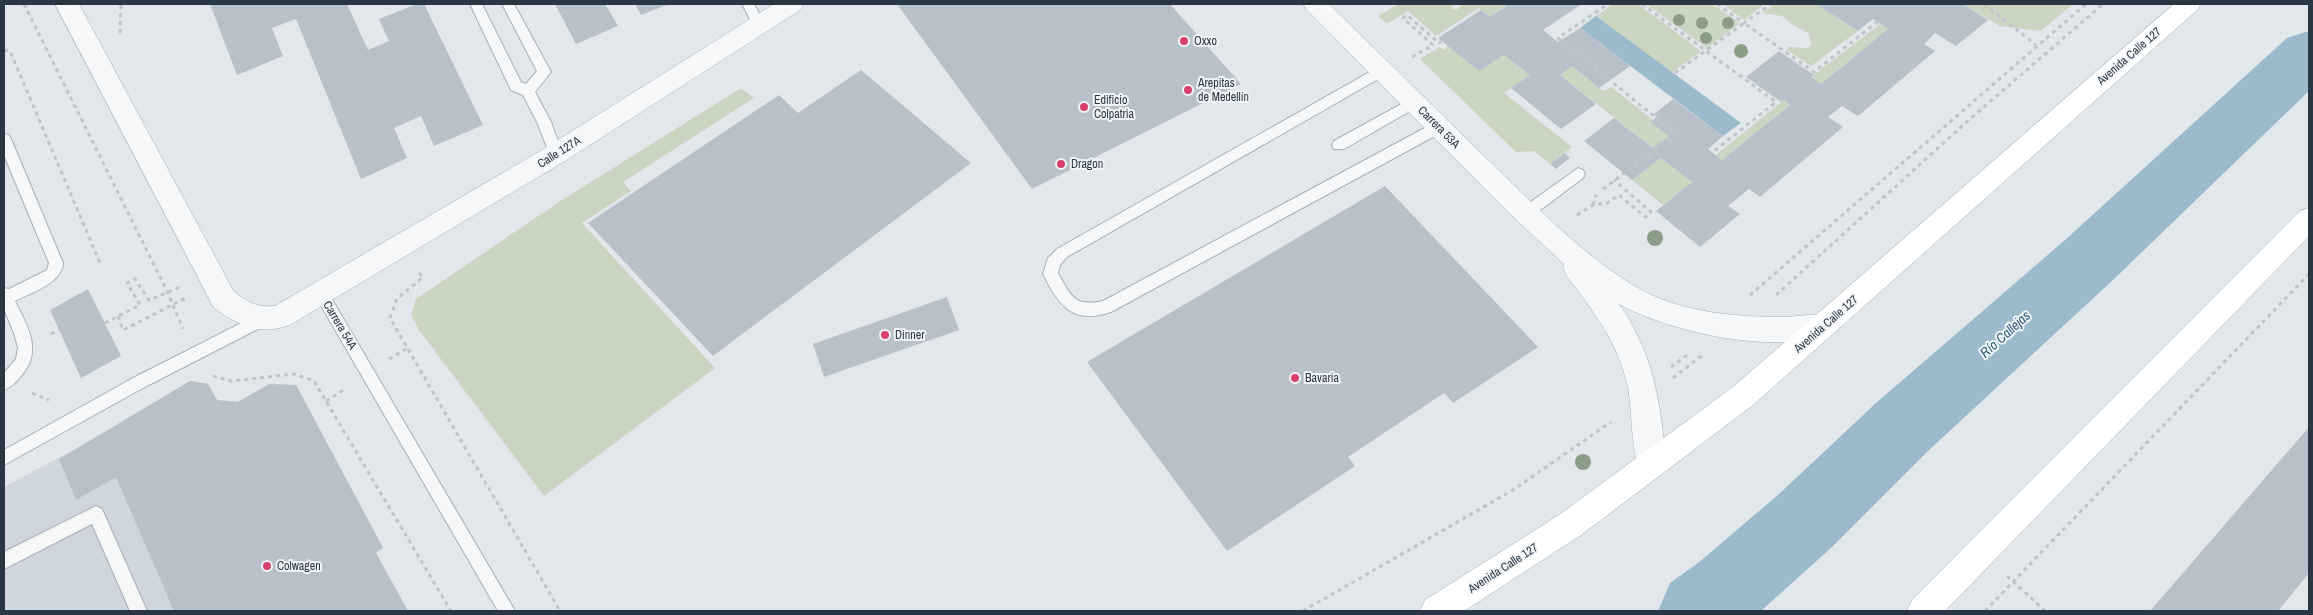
<svg xmlns="http://www.w3.org/2000/svg" width="2313" height="615" font-family="'Archivo Narrow',sans-serif">
<rect width="100%" height="100%" fill="#e2e7eb"/>
<path fill="#cfd6dd" d="M190,381L208,384L217,400L238,402L269,384L296,385L383,548L376,553L408,611H4V487L98,437Z"/>
<path fill="#cad5c2" d="M1399,4H1453L1451,8L1456,10L1463,4H1504L1507,6L1490,17L1479,8L1436,36L1408,11L1387,24L1378,16Z
M1613,4H1638L1701,51L1671,73L1596,16Z
M1646,4H1712L1740,23L1707,48Z
M1722,4H1765L1744,20Z
M1775,4H1816L1858,31L1811,66L1787,50L1789,47L1808,48L1812,44L1808,33L1793,25L1782,16L1763,13Z
M1963,4H2073L2041,31L2000,26Z
M1880,24L1888,29L1821,84L1811,77Z
M1448,46L1479,71L1504,55L1530,75L1504,93L1572,147L1550,164L1534,151L1516,152L1420,59L1440,47L1443,50Z
M1572,66L1604,91L1611,87L1653,120L1651,122L1669,136L1653,148L1560,75Z
M741,88L754,98L623,182L631,191L582,223L715,368L544,496L419,330L411,314L416,299L562,200Z
M1784,100L1790,105L1722,160L1716,155Z
M1661,158L1692,182L1663,205L1632,180Z"/>
<path fill="#9bbbcd" d="M1596,16L1741,123L1723,136L1580,28Z"/>
<g fill="none" stroke-linecap="round" stroke-linejoin="round">
<path fill="#9bbbcd" fill-rule="evenodd" d="M2309,31V91L2113,280L1928,451L1832,547L1761,611H1658L1670,583L1698,563L1778,495L1876,403L2065,240L2287,38Z"/>
</g>
<path fill="#b8c1c9" d="M210,4H347L368,50L389,41L379,19L417,4H424L483,125L434,146L421,116L394,128L407,158L361,179L296,19L272,28L283,56L237,75Z
M555,4H605L618,26L576,44Z
M635,4H669L641,15Z
M897,4H1170L1241,84L1032,189Z
M1504,4H1582L1543,30L1558,42L1580,28L1630,66L1599,88L1572,66L1560,75L1596,104L1561,129L1511,88L1530,75L1504,55L1479,71L1438,38L1481,10L1490,17L1507,6Z
M1816,4H1963L1988,20L1956,46L1935,33L1924,44L1935,51L1858,116L1842,106L1828,117L1843,127L1760,197L1749,189L1728,206L1740,214L1700,247L1656,211L1692,182L1661,158L1632,180L1584,141L1614,118L1653,148L1669,136L1650,122L1657,117L1654,114L1673,99L1723,136L1708,149L1722,160L1790,105L1784,100L1781,102L1746,77L1779,51L1814,75L1811,77L1821,84L1888,29L1873,19L1858,31Z
M861,70L971,163L713,356L588,223L779,95L798,113Z
M1565,153L1570,158L1556,169L1550,164Z
M1385,186L1538,347L1453,403L1444,393L1348,457L1355,466L1227,551L1087,362Z
M88,289L121,356L81,378L50,310Z
M947,297L959,330L824,377L813,344Z
M190,381L208,384L217,400L238,402L269,384L296,385L383,548L376,553L408,611H174L116,477L76,500L59,459Z
M2309,427V573L2278,611L2151,610Z"/>
<g fill="none" stroke-linecap="round" stroke-linejoin="round">
<g stroke="#a7afb6" stroke-width="2">
<path id="service" d="M470,4H482L521,82L526,84L537,71L502,4H514L551,72L535,92L551,122L563,154L561,158H551L537,122L523,95L511,90Z
M742,4H754L765,24L764,27H754Z
M1382,65L1387,66L1389,70L1387,74L1067,257L1060,265L1058,273C1071,296 1074,307 1103,301L1434,123H1444L1446,127L1444,131L1111,312C1073,325 1059,306 1043,274L1048,258L1057,249Z
M1414,97L1419,98L1421,102L1419,106L1344,149H1334L1332,145L1334,141Z
M4,134L9,135L11,139L63,263C63,283 30,293 15,301C27,325 43,350 22,375C17,381 12,387 4,390V373L16,359L18,348L14,333L4,309V288L9,289L47,270L49,263L4,155Z
M1578,168L1583,170L1585,174L1583,178L1531,217L1526,219L1521,217L1519,213L1521,209Z
M321,287L326,289L515,611H498L316,297L314,293L316,289Z
M261,313L266,315L269,320L266,325L143,388L4,465V450L133,378Z
M96,506L102,509L147,611H130L92,524L4,569V552Z"/>
</g>
<g stroke="#a7afb6" stroke-width="1">
<path id="minor" d="M55,4H79L234,292C248,302 257,308 275,306L547,147L774,4H804L800,10L565,161L290,325C261,336 238,325 214,308Z
M1303,4H1329C1382,56 1435,108 1488,160C1536,206 1606,281 1669,302C1704,314 1744,317 1781,317C1798,317 1817,312 1833,318L1837,326L1833,334C1776,355 1671,333 1619,304C1647,343 1658,387 1663,433C1665,448 1668,461 1662,475L1652,479L1642,475C1630,449 1633,416 1628,388C1619,343 1593,311 1566,275L1563,267L1564,264L1509,213L1307,10Z"/>
</g>
<g stroke="#a0adb7" stroke-width="1">
<path id="primary" d="M2174,4H2201L2197,10L1753,405L1581,535L1464,611H1420L1425,600L1559,515L1733,387Z
M2309,208V236L1945,611H1907L1912,600L2300,211Z"/>
</g>
<path stroke="#c0c5ca" stroke-width="3" stroke-dasharray="4 4" stroke-linecap="butt" d="M24,4L167,291L183,329
M1642,4L1776,102L1713,152
M1717,4L1744,23L1771,4
M1984,4L2036,45
M120,33L121,4
M4,50L10,51L100,263
M1412,57L1433,45L1403,18L1407,15L1439,43L1441,41
M1675,73L1744,23L1814,72L1877,22
M1603,189L1676,134L1558,38L1608,4
M1593,205L1596,195
M1577,215L1593,205L1607,203L1619,195L1645,217L1651,212L1614,180
M419,273L423,277L397,299L390,318L560,611
M1750,295L2086,4
M1776,295L1970,119L2103,4
M118,316L123,330L186,298
M105,323L140,305L127,283L135,279L149,300L180,287
M51,334L59,330
M389,359L408,348
M1671,367L1690,353
M213,376L232,381L294,374L314,381L451,611
M1673,378L1704,354
M32,393L49,400
M326,401L345,389
M2007,576L2045,611
M1303,611L1513,490L1611,422
M1985,611L2309,274"/>
<use href="#service" fill="#f5f7f9" fill-rule="evenodd"/>
<use href="#minor" fill="#f5f7f9" fill-rule="evenodd"/>
<use href="#primary" fill="#fff" fill-rule="evenodd"/>
</g>
<g fill="#8b9d87">
<circle cx="1679" cy="20" r="6"/>
<circle cx="1702" cy="23" r="6"/>
<circle cx="1728" cy="23" r="6"/>
<circle cx="1706" cy="38" r="6"/>
<circle cx="1741" cy="51" r="7"/>
<circle cx="1655" cy="238" r="8"/>
<circle cx="1583" cy="462" r="8"/>
</g>
<g fill="#d7406d" stroke="#f2f5f8" stroke-width="2">
<circle cx="1184" cy="41" r="5"/>
<circle cx="1188" cy="90" r="5"/>
<circle cx="1084" cy="107" r="5"/>
<circle cx="1061" cy="164" r="5"/>
<circle cx="885" cy="335" r="5"/>
<circle cx="1295" cy="378" r="5"/>
<circle cx="267" cy="566" r="5"/>
</g>
<g text-anchor="middle" stroke-width="4" stroke-linejoin="round" paint-order="stroke">
<g font-size="12" fill="#293744" stroke="#f2f5f8" text-anchor="start">
<text x="1194" y="45">Oxxo</text>
<text x="1198" y="87">Arepitas<tspan x="1198" dy="14">de Medellín</tspan></text>
<text x="1094" y="104">Edificio<tspan x="1094" dy="14">Colpatria</tspan></text>
<text x="1071" y="168">Dragon</text>
<text x="895" y="339">Dinner</text>
<text x="1305" y="382">Bavaria</text>
<text x="277" y="570">Colwagen</text>
</g>
<g font-size="12" fill="#293744" stroke="#f2f5f8">
<text transform="translate(2129 56) rotate(-41)" y="4">Avenida Calle 127</text>
<text transform="translate(1439 127) rotate(45)" y="4">Carrera 53A</text>
<text transform="translate(559 152) rotate(-32)" y="4">Calle 127A</text>
<text transform="translate(1826 324) rotate(-41)" y="4">Avenida Calle 127</text>
<text transform="translate(340 325) rotate(59)" y="4">Carrera 54A</text>
<text transform="translate(1503 568) rotate(-33)" y="4">Avenida Calle 127</text>
</g>
<g font-size="14" font-style="italic" fill="#305d7b" stroke="#f2f5f8">
<text transform="translate(2005 334) rotate(-42)" y="5">Río Callejas</text>
</g>
</g>
<rect width="2313" height="615" fill="none" stroke="#293744" stroke-width="10"/>
</svg>
